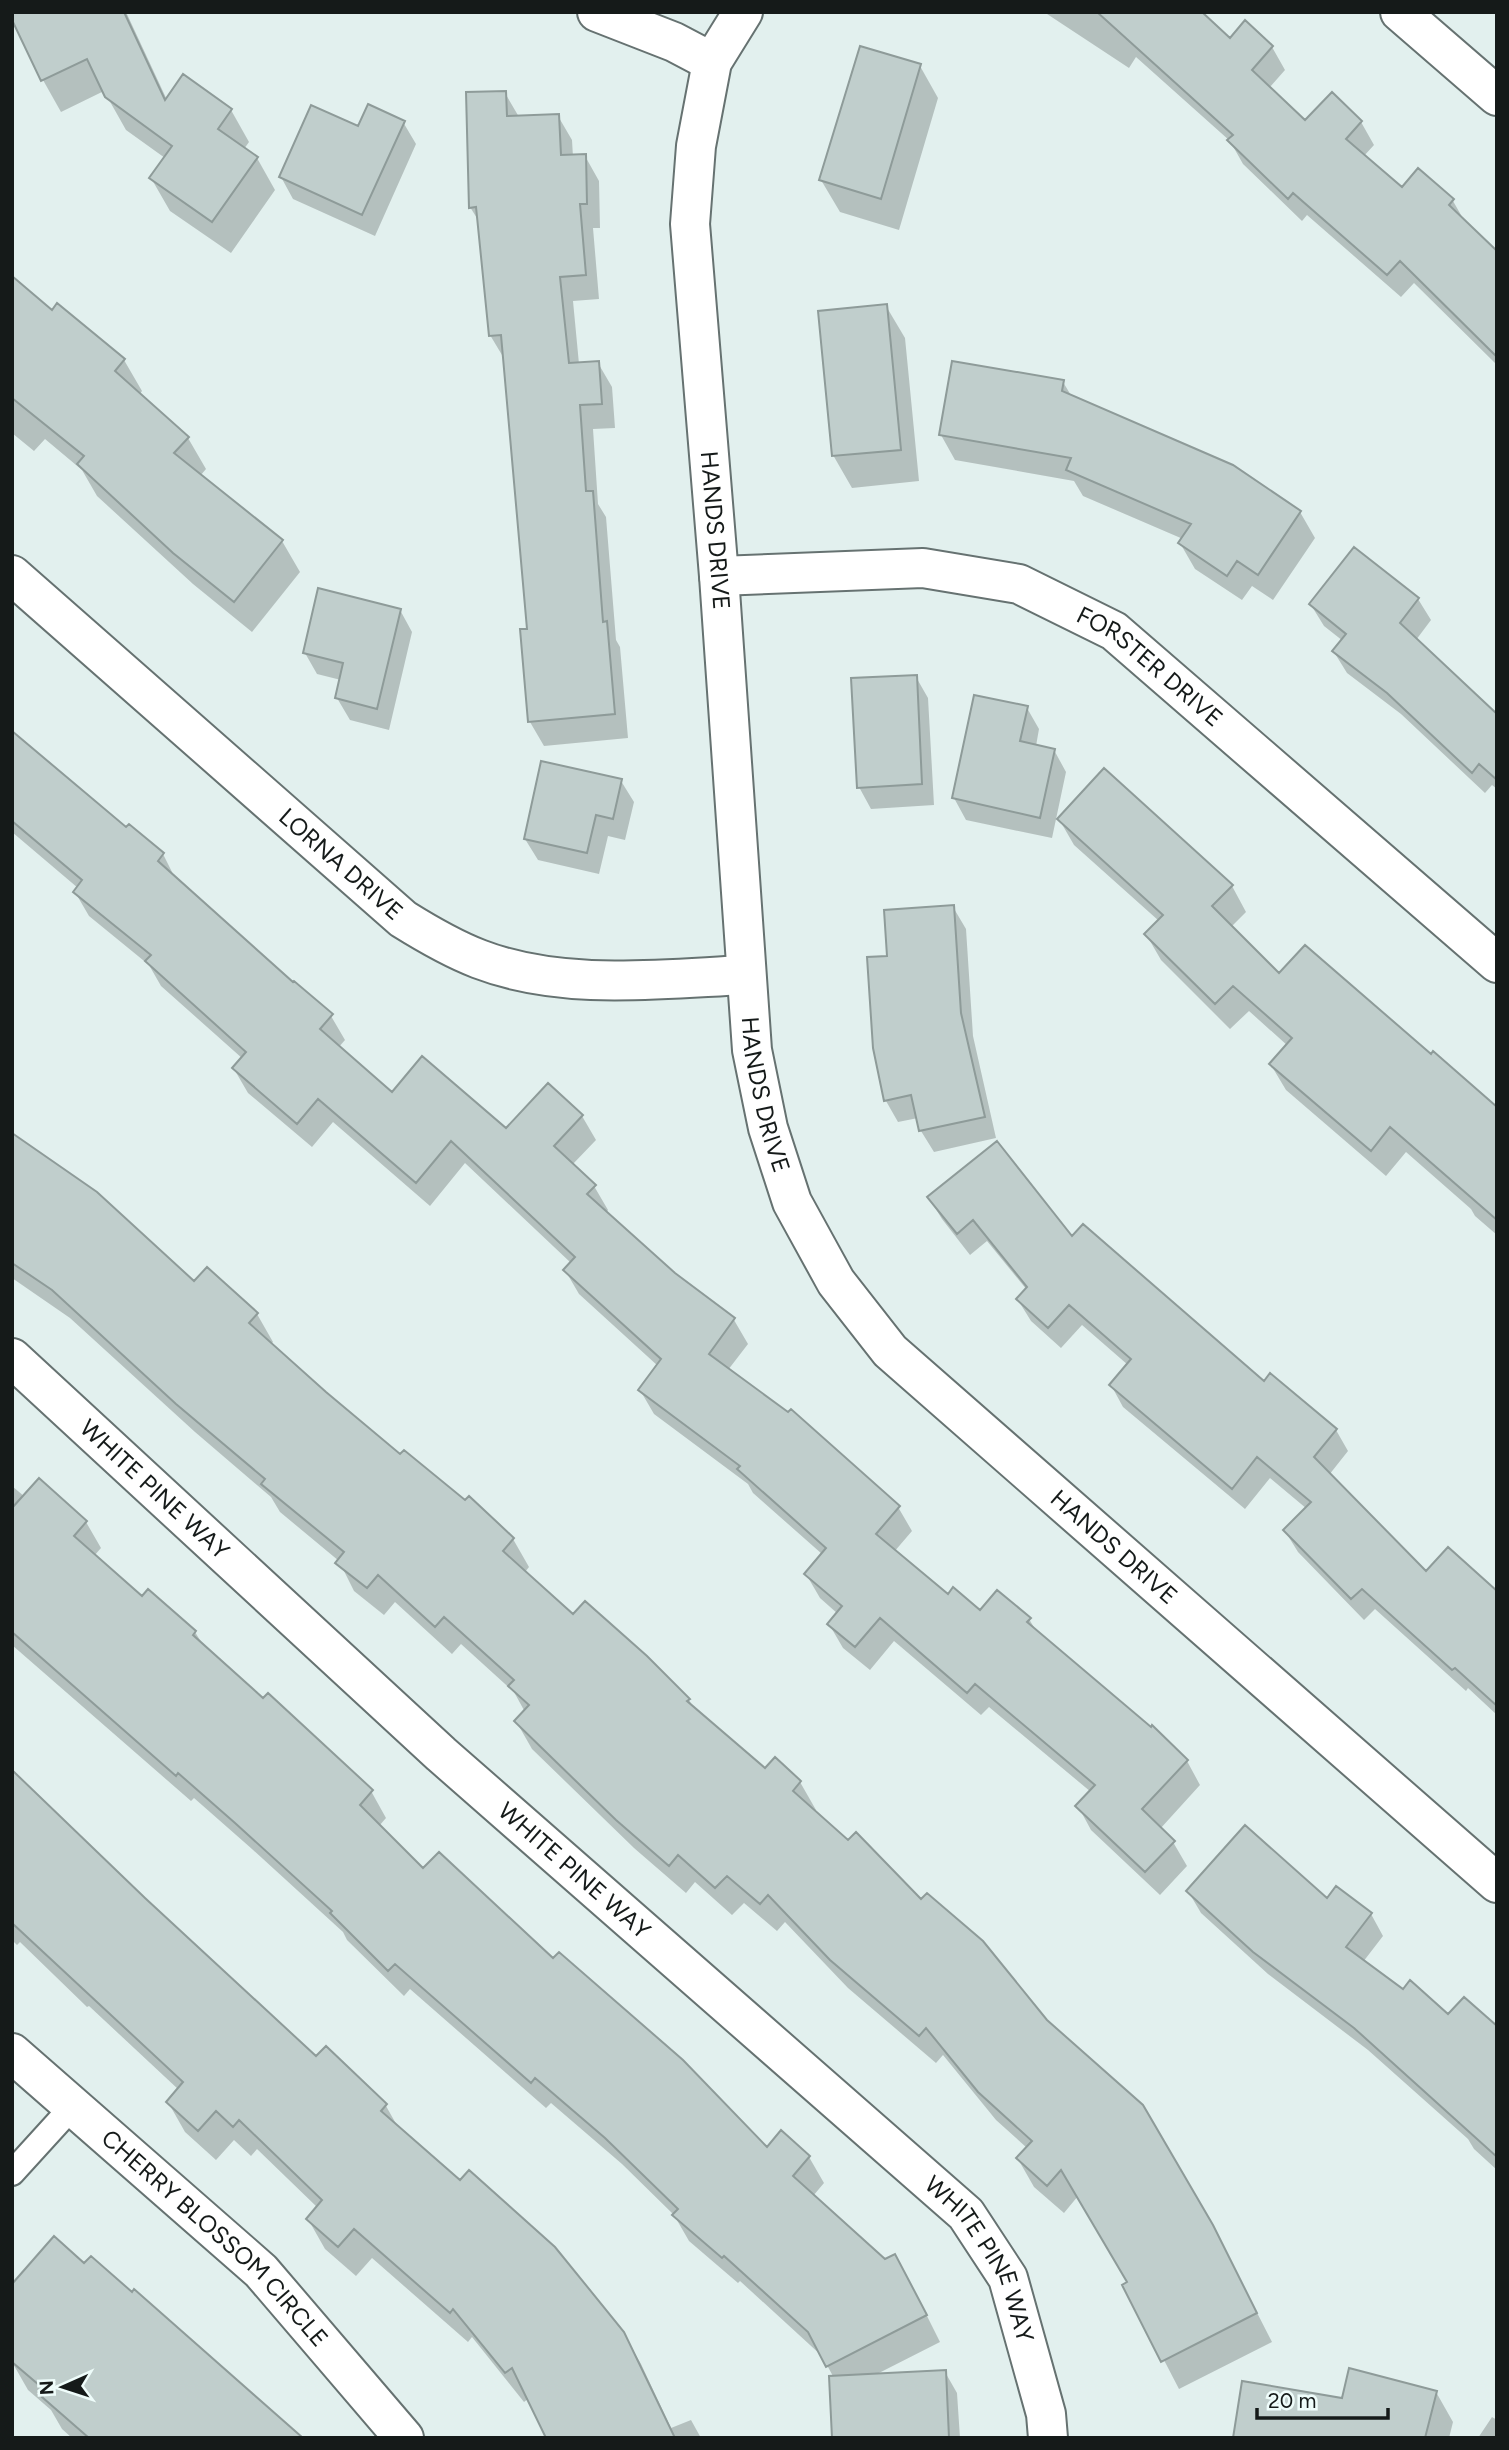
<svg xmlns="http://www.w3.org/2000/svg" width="1509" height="2450" font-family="Figtree,sans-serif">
<rect width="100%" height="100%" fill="#e2f0ee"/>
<path fill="#0003" d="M12,12H126L167,100L231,110L249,142L244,149L257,158L275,190L231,253L170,211L151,178L165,158L126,130L104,91L61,112L43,80Z
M1044,12H1199L1230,40L1272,47L1285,70L1269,88L1305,122L1332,95L1361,122L1374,145L1363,157L1402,190L1453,201L1465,222L1497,254V365L1414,283L1401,297L1307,215L1302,221L1243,164L1230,141L1136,57L1129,68Z
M920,66L938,98L899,230L840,212L821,180Z
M505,93L519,117L558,116L572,140L573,157L585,156L599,181L600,228H593L599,299L573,301L579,364L598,363L612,387L615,428L593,429L598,504L606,517L616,640L620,647L628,738L544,746L530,722L529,630L505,360L490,335L480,223L470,207Z
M403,122L416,144L375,236L293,199L281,177Z
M12,278L52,312L124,360L142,391L139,395L188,438L206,469L200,476L282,541L300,572L252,632L193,584L97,496L82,470L45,439L34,451L12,433Z
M886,306L905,338L919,481L852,488L833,455Z
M1063,382L1072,397L1232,467L1300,512L1315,538L1273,600L1252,586L1242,600L1195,569L1180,543L1183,539L1083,496L1074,481L955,460L941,435Z
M1418,599L1431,620L1416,640L1497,716V789L1492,785L1485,793L1401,714L1347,673L1334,652L1343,641L1324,626L1311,605Z
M400,610L412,632L389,730L350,720L337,698L341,680L317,674L305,653Z
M916,677L928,698L934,805L871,809L859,787Z
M1027,708L1039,729L1036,746L1054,750L1066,772L1052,838L966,820L954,798Z
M12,733L126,829L163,854L176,880L331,1016L345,1040L338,1048L392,1094L507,1130L582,1116L596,1140L572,1165L594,1186L608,1210L606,1213L674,1274L734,1320L748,1344L728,1370L898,1507L912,1531L894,1552L948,1596L980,1613L1029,1619L1038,1634L1187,1761L1200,1785L1160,1829L1173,1842L1187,1866L1160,1895L1091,1830L1078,1806L1091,1792L989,1707L981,1715L894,1641L870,1670L843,1648L829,1624L838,1614L820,1598L806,1574L822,1554L753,1493L748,1484L654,1414L640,1390L658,1366L579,1294L565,1270L571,1263L465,1163L430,1206L333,1122L312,1147L248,1093L234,1069L243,1059L161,986L149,965L89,916L75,892L78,888L12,832Z
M621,781L634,802L625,840L608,836L599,874L538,860L525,839Z
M1059,819L1232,886L1246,912L1231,927L1280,976L1431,1056L1497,1109V1235L1475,1216L1471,1209L1406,1152L1386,1176L1286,1090L1271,1065L1288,1046L1249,1011L1230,1029L1161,960L1146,934L1159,921L1074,845Z
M953,907L966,929L973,1036L996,1138L934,1152L921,1131L918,1118L898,1122L886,1101L874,1048L889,958Z
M12,1132L15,1137L195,1283L257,1314L273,1342L270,1345L400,1456L513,1539L529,1567L525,1572L573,1616L689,1700L695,1710L765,1771L775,1760L800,1782L816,1810L815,1812L921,1901L1046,2021L1141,2106L1228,2256L1272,2342L1179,2389L1125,2285L1129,2283L1078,2196L1064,2213L1034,2187L1018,2159L1027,2148L996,2120L943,2055L936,2063L848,1988L785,1922L777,1931L744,1903L732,1915L695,1882L686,1893L634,1848L532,1749L516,1721L525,1712L514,1692L461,1644L452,1654L395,1602L384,1615L354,1591L339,1561L280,1512L271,1497L195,1432L70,1318L12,1278Z
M929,1198L1072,1239L1264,1384L1336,1430L1348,1451L1329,1475L1426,1573L1497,1593V1715L1468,1688L1466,1691L1375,1609L1364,1620L1298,1552L1285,1531L1307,1509L1270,1478L1245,1509L1123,1407L1111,1385L1128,1365L1082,1325L1061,1348L1031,1321L1018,1300L1027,1290L987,1241L970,1255L942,1219Z
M12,1486L25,1497L86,1522L101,1548L94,1556L142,1599L148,1592L195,1632L203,1645L263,1701L371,1791L386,1818L379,1826L423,1871L553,1961L767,2149L809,2157L824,2183L813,2196L910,2282L940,2342L875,2375L945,2372L957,2393L960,2438H834V2378L822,2356L740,2281L738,2283L689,2241L674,2215L622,2164L551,2103L546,2108L410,1989L404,1996L347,1940L343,1932L252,1849L194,1798L191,1801L12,1645Z
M12,1772L144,1899L316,2059L386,2106L399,2129L623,2333L641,2364L671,2428L691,2420L701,2438H549L529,2398L524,2402L472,2337L468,2342L372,2258L356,2276L325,2249L308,2219L318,2208L257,2149L251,2156L234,2140L216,2160L185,2132L168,2102L179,2090L89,2006L87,2007L20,1942L17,1945L12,1940Z
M1188,1891L1327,1901L1371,1914L1383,1936L1363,1962L1403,1992L1448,2016L1497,2031V2170L1474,2149L1468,2139L1368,2050L1268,1974L1201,1913Z
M12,2286L296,2438H72L62,2429L51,2410L28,2390L12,2362Z
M1436,2392L1453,2422L1449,2438H1235L1343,2400Z
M1492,2417L1497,2420V2438H1478Z"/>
<path fill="#c0cecc" stroke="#8e9b99" stroke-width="2" d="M12,12H124L165,100L183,74L232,109L218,129L258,157L212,222L149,178L172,146L105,97L87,59L41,81L12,20Z
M1097,12H1202L1230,38L1245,20L1273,46L1252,70L1305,120L1332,92L1362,121L1346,139L1402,187L1418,168L1454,199L1449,205L1497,251V357L1400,261L1387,275L1293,193L1288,199L1227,140L1233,135Z
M860,46L921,64L881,199L819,180Z
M506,91L507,116L559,114L561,155L586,154L587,204H580L586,275L560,277L569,363L599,361L602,404L580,405L586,491H593L603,622L607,621L615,714L528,722L520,629H527L501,335L489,336L476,207L469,208L466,92Z
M368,104L405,121L362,215L279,177L311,105L358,126Z
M12,276L52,310L57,303L125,359L115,371L189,437L174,453L283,540L234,602L173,553L77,464L84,456L12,398Z
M887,304L901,450L832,456L818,311Z
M952,361L1064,380L1062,391L1233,465L1301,511L1258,575L1237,561L1227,576L1178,543L1191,524L1066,470L1071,458L939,435Z
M1354,547L1419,598L1400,623L1497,714V780L1479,764L1472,773L1387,693L1332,651L1346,634L1309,604Z
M318,588L401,609L377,709L335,698L343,663L303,653Z
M917,675L922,784L857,788L851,678Z
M974,695L1028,706L1020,741L1055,749L1040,818L952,798Z
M12,731L126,827L129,824L164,853L158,861L293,982L294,981L333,1014L320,1029L392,1092L422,1056L506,1128L548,1083L583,1115L554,1146L596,1185L587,1194L675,1273L735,1318L709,1354L788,1412L791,1409L900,1506L876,1534L948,1594L953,1587L980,1610L997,1590L1031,1618L1027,1622L1151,1727L1152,1725L1188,1760L1142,1809L1175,1841L1145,1872L1075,1806L1095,1785L975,1684L967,1693L880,1618L855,1647L827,1624L842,1606L804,1574L826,1548L737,1469L740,1466L638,1390L661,1359L563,1270L575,1257L451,1141L416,1183L318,1099L297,1124L232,1068L246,1052L145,961L151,955L73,892L82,880L12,821Z
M541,761L622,779L613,819L596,815L587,853L524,839Z
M1104,768L1233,885L1212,906L1279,973L1305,945L1431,1054L1433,1051L1497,1107V1220L1390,1127L1371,1151L1269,1064L1292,1038L1233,986L1215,1004L1144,934L1163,915L1057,819Z
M954,905L961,1013L985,1117L919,1131L911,1095L884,1101L873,1048L867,957L887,956L884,910Z
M12,1133L97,1192L194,1281L207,1267L258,1313L249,1323L326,1392L400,1454L404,1450L465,1500L469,1496L514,1538L503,1551L573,1614L585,1601L647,1656L690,1699L687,1701L765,1768L775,1757L801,1781L793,1791L848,1840L856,1832L921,1899L927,1893L983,1941L1047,2020L1143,2105L1213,2225L1257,2313L1161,2362L1122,2285L1127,2282L1061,2170L1047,2186L1016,2158L1032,2141L978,2092L926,2028L919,2036L830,1960L768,1895L760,1904L727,1876L715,1888L678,1855L669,1866L616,1820L514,1721L529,1705L508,1686L514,1680L444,1617L435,1627L378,1575L367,1588L335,1563L344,1552L261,1484L265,1479L176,1404L52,1290L12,1263Z
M997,1141L1072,1236L1083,1224L1264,1381L1270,1373L1337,1429L1314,1457L1426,1571L1448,1547L1497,1591V1706L1455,1668L1452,1670L1362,1589L1351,1599L1283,1530L1311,1502L1257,1457L1232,1489L1109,1385L1131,1359L1069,1305L1048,1328L1016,1299L1027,1287L973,1220L957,1234L927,1197Z
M39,1478L87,1521L74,1536L142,1596L148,1589L196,1631L193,1635L263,1698L268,1693L373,1790L360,1805L423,1868L439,1852L553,1958L559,1952L683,2060L767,2147L781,2130L810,2156L793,2176L885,2259L895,2254L927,2315L826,2367L808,2332L724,2256L722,2258L672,2215L678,2209L605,2138L535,2078L531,2083L395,1964L388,1971L330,1913L332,1911L235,1823L178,1773L176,1776L12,1632V1508Z
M12,1770L145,1898L316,2056L326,2046L387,2104L381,2111L460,2180L469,2170L555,2247L624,2332L675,2438H546L512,2368L505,2373L453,2309L450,2313L354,2229L338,2247L306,2219L322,2200L239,2120L233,2127L216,2111L198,2131L166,2102L183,2082L12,1923Z
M1245,1825L1327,1898L1336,1886L1372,1913L1346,1947L1403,1989L1410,1980L1448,2014L1464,1997L1497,2026V2157L1354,2028L1253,1952L1186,1891Z
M54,2236L84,2263L91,2256L132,2292L134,2289L303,2438H89L42,2397L46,2391L12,2362V2284Z
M1349,2368L1437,2391L1425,2438H1233L1242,2381L1342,2398Z
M946,2370L949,2438H832L829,2376Z"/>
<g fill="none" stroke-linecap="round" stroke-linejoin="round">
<g stroke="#667271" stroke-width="28">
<path id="service" d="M12,2173L73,2106"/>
</g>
<g stroke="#667271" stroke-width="42">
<g id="minor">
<path d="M597,12L674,42L712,62"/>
<path id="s1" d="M743,12L712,62L696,146L690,224L719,576L752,1050L768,1128L792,1202L836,1282L890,1351L1497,1883"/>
<path d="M1400,12L1497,96"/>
<path id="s2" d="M12,575L403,919C427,934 453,949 479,959C562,991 659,979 745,975"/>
<path id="s3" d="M719,576L923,568L1019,584L1114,631L1497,963"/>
<path id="s4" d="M12,1358L441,1754L966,2214L1008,2278L1046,2414L1048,2438"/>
<path id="s5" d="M12,2053L261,2271L404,2438"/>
</g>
</g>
<use href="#service" stroke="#fff" stroke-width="24"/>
<use href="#minor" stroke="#fff" stroke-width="38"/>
</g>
<g text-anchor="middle" stroke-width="6" stroke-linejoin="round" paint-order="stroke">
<g font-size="24" fill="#151a19" stroke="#effdfb">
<text dy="8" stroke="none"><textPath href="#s1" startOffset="530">HANDS DRIVE</textPath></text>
<text dy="8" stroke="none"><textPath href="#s3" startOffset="457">FORSTER DRIVE</textPath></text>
<text dy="8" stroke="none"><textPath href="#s2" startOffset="438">LORNA DRIVE</textPath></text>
<text dy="8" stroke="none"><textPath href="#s1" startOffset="1097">HANDS DRIVE</textPath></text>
<text dy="8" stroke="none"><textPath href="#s4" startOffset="194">WHITE PINE WAY</textPath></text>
<text dy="8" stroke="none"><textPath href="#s1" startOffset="1685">HANDS DRIVE</textPath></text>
<text dy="8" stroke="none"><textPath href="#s4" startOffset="761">WHITE PINE WAY</textPath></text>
<text dy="8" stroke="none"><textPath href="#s5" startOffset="275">CHERRY BLOSSOM CIRCLE</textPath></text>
<text dy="8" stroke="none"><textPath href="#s4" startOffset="1328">WHITE PINE WAY</textPath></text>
</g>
</g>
<rect width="1509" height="2450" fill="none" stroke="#151a19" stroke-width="28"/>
<g transform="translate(63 2387) rotate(267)" stroke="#effdfb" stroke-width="5" paint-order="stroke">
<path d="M0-5L12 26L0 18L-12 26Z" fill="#151a19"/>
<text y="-10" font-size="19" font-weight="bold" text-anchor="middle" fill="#151a19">N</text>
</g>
<path d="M1257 2408v10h131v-10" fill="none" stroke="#151a19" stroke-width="3.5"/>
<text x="1268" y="2408" font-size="21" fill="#151a19" stroke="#effdfb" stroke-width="5" paint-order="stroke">20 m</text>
</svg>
